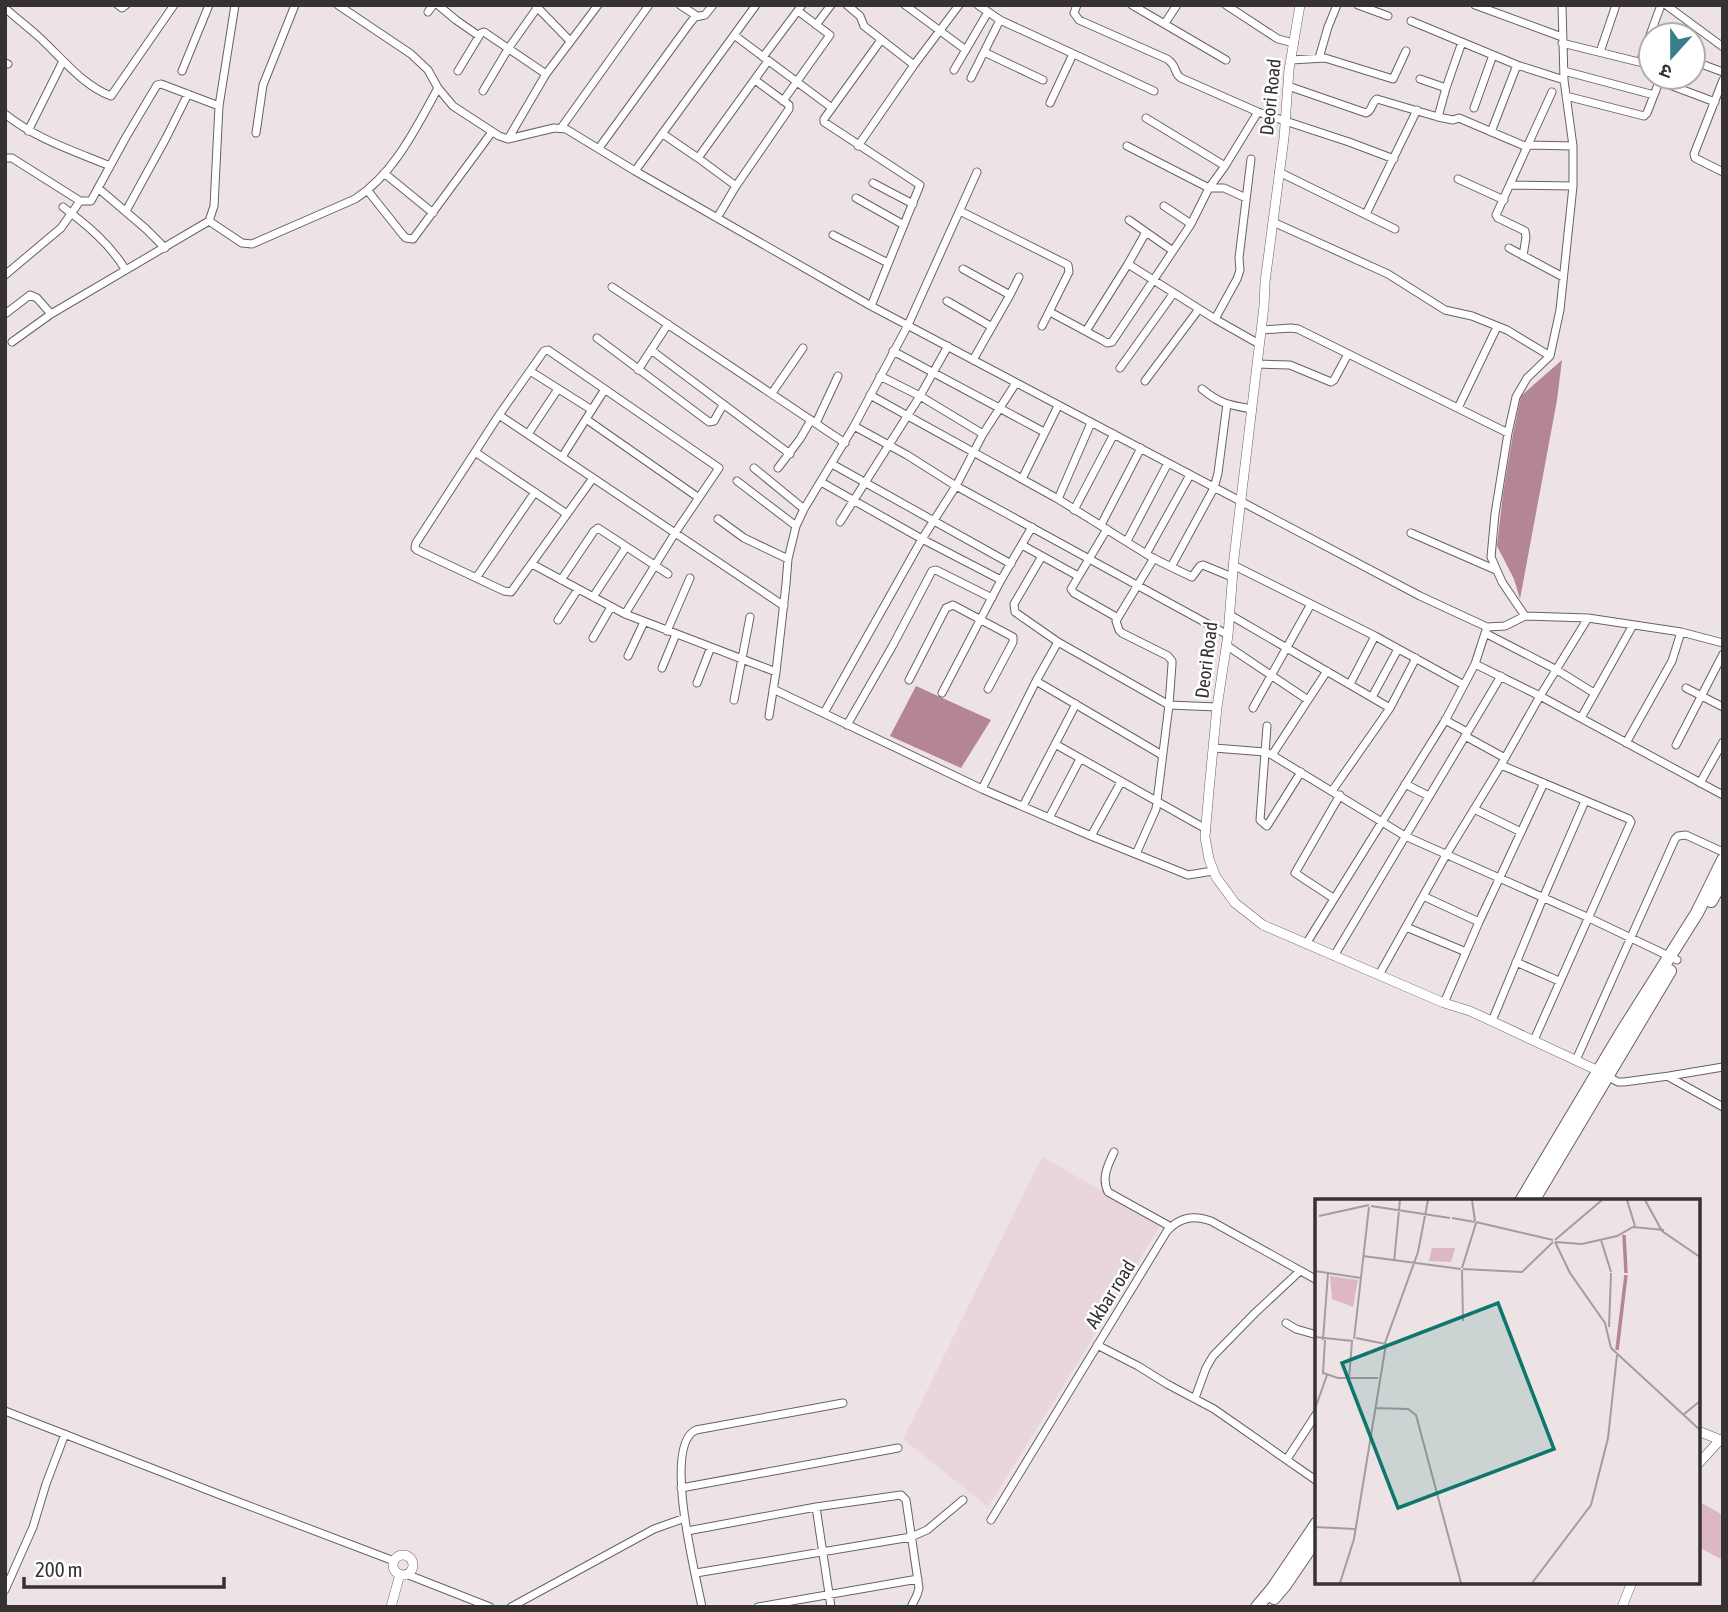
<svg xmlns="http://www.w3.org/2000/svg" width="1728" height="1612" font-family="'Asap Condensed','Noto Sans Devanagari',sans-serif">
<rect width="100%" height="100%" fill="#ede3e5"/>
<path fill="#e8d6db" d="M1042,1157L1161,1224L1074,1369L988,1507L903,1439Z"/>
<path fill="#ddb8c2" d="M1698,1501L1723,1515V1560L1698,1547Z"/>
<path fill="#b48592" d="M1562,360L1557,400L1520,599L1514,579L1497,546L1503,494L1513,434L1521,396Z
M916,686L991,720L961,768L890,736Z"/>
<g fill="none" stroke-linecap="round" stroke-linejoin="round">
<g stroke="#6a6163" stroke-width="9">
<path id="minor" d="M118,5L122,8L126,5
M338,5L411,54L428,70L438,88L453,106L499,136L508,139L554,128L566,129L635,171L871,306L1420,596L1487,627L1505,626L1525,616L1588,618L1681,632L1723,643
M438,5L456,20L479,36
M680,5L697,16
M847,5L860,16L864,26L914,65L858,146
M905,5L966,50
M978,5L1000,20L1154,91
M1077,5L1074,13L1079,20L1167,59C1178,66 1173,73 1181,78L1258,112L1349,142L1394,159
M1132,5L1226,60
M1226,5L1278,39L1294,43
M1358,5L1388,16
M1475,5L1562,37
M1666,5L1723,47
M536,6L570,41
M5,8C16,18 28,27 39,37C61,57 82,85 111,96L174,5
M428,12L433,5
M1411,21L1517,65L1564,80
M1165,23L1177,5
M816,25L831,5
M734,35L832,108
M1562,43L1651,65
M984,52L1043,80
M1600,52L1616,5
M763,57L802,5
M1319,58L1328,27L1337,5
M1291,60L1325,58L1393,79L1406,51
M1693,61L1723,72
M1640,62L1661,5
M5,63L8,64
M914,65L959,5
M954,70L988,12
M182,71L209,5
M458,71L481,33L484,32L546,74
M1564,71L1654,95
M971,78L1000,20
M1723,80L1694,154L1695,158L1723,172
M1659,81L1715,102
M1288,86L1366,113C1373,111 1371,102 1377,99L1438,117L1446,88L1420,79
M1446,88L1462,42
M483,91L508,49L537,8
M1566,96L1644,116L1647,113L1661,77
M783,101L830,35L798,11
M1050,103L1073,54
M1474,108L1493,55
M5,114C36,139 74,151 110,166
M1438,117L1453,120L1459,118L1527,147
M1146,118L1225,166
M561,128L649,5
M28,131L63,61
M1491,132L1517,65
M256,133L263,85L295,5
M663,134L698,158
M508,139L546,74L598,5
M1528,145L1573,146
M599,148L690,23L695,17L705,15L713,5
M5,158H12L80,201
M635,171L756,5
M1279,172L1395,229
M384,173L433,213
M1458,179L1504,200
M873,183L913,204
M1510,185L1573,186
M736,186L698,158L768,61
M98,188L146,229L165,248
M1209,188L1225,166L1258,112
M1209,188H1224L1246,198
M368,191L403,235L406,238L413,239L492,132
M856,198L904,225
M1164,206L1191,224
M63,207C87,225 109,243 125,269
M126,211L166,138L188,94
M960,211L1068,265L1069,272L1042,326
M1366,214L1417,110
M717,218L736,186L789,109V105L755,80
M1129,220L1173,251
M209,221L242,243L252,244L355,199C394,174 416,128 438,88
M1273,222L1388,274L1445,310L1472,316L1507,330L1550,356
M833,235L888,263
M1509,248L1563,277
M1523,256L1526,237L1525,231L1498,218L1496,215L1552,92
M1128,264L1146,232
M963,269L1010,295
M5,275L61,228L80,201H91L92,199L126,137L157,85L161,84L219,106
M612,287L845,443
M947,301L992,327
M871,306L920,185L824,122V119L881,40
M1050,312L1102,340L1107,343L1112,342L1191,224L1209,188L1127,146
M5,314L30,295L37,298L51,314
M1215,319L1237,279L1240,270L1239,258L1251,159
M1261,330L1291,328L1298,329L1508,433
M1086,331L1128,264L1215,319L1259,344
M597,338L709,422L714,421L723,405
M12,342L51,314L209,221L214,206L219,106L235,5
M651,350L790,454
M893,351L1044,432
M973,360L1010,295L1019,277
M1257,364L1290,365L1331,382L1334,380L1348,354
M1120,368L1173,294
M638,370L668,324
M530,371L592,410
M880,376L920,396L983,434
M1145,381L1199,309
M1202,389C1220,404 1229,405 1252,409
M772,393L803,348
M870,395L1058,499L1151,557L1171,567
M1227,404L1218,473L1214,488L1171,567L1192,577L1200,566L1203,565L1232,577
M1458,408L1497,327
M499,415L784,606
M586,419L699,498
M816,423L838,376
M854,426L907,455L956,486L1228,635
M528,434L558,389
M475,452L567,514
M562,457L605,389
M832,464L1011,564
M754,468L804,509
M778,468L800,439L811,420
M593,478L511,592L504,591L417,550L415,548L416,543L499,415L544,351L548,350L719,468L675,533L625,614
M1022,479L1058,406
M737,481L796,526
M821,482L922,539L1001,580
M1058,499L1091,423
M1074,510L1114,434
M718,519L744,538L788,559
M840,522L920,396L948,346
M1101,525L1141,448
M1107,529L1071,589L1074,593L1118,618
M1411,533L1496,570
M1127,541L1168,463
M1022,545L1078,576
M1146,554L1190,475
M1042,556L1014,604L1015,612L1058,642L1169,705L1217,707
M532,564L625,614L776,672
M1233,565L1375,636L1464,685
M476,578L535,492
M561,580L594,531L598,528L668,574
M593,597L626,547
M1230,615L1390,708
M1525,616L1502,582L1491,557L1495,514L1508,433L1516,397L1527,378L1550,356L1560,310L1573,186V146L1564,80L1562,5
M558,620L578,589
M667,631L690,578
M1485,633L1557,670L1594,693
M593,638L611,607
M1226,645L1308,700
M628,656L644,622
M1475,664L1540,696L1723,795
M662,668L676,634
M909,680L946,608L953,605L1013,637V642L988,689
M1036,681L1162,755
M697,683L711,647
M1350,684L1375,636
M1686,688L1723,707
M773,689L982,789L1091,836L1188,875L1213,871
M942,693L1001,580L1032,527
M1372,697L1398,649
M734,700L750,617
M1253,708L1311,604
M824,713L922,539L956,486L983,434L1016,383
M769,716L776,672L786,584L788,559L796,526L804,509L854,426L908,325L977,172
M1581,718L1633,625
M1445,720L1467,732
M847,725L893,645L932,571L936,570L992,598
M1267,726L1260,820L1267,826L1301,772
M1465,736L1505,758
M1626,743L1672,661L1681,632
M1055,744L1206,829
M1676,745L1723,654
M1214,748L1265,752L1272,755L1405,836L1587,917L1677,960
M1272,755L1327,671
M1501,765L1629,819L1631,822L1534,1040
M1700,783L1723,742
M1405,784L1429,796
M982,789L1036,681L1058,642
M1332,791L1390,708L1416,658
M1023,806L1076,704
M1474,809L1521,832
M1049,818L1080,759
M1091,836L1121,782
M1136,854L1156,809L1169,705L1172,664V661L1168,656L1122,633L1119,630L1116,621L1154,558
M1423,896L1479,922
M1333,898L1295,873L1340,795
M1406,927L1466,952
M1306,944L1446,719L1475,664L1487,627
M1334,956L1501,676
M1516,962L1559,981
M1379,975L1446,855L1501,765L1540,696L1588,618
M1444,1003L1479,922L1544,783
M1492,1021L1543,898L1585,801
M1576,1060L1675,839L1678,836L1686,835L1723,852
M1607,1076L1618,1082H1624L1669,1076L1723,1067
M1669,1077L1723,1107
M1114,1152C1108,1165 1101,1178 1108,1192L1171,1227
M1286,1323L1296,1329L1317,1335
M1097,1345L1138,1366L1167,1384L1214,1409L1317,1481
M1195,1398L1206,1368L1213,1356L1255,1313L1300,1271
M5,1411L223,1496L394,1561
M1287,1459L1317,1413
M681,1488L898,1448
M816,1507L831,1607
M991,1520L1167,1231C1180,1217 1193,1215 1211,1221L1317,1280
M687,1531L816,1507L901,1495L906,1500L919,1588L917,1595L911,1607
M696,1573L911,1537L927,1530L963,1500
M406,1574L490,1607
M5,1590L33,1527L46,1484L65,1434
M511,1607L654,1529L685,1518
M702,1607C696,1576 662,1445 696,1430L843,1403
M758,1607L918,1579"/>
</g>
<g stroke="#6a6163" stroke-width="10">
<path id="tertiary" d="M1300,5L1289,70L1284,138L1265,282L1264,306L1234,558L1228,635L1217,707L1209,790L1205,837L1209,859L1216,877L1235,903L1263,925L1444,1003L1470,1011L1603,1073
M1698,1431L1723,1441
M1698,1464L1720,1440
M393 1565a10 10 0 1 1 20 0a10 10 0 1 1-20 0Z
M391,1607L400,1574
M1622,1607L1632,1582"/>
</g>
<g stroke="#6a6163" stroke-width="14">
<path id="trunk" d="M1711,901L1723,880
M1521,1201L1620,1035L1697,913L1723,860
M1533,1201L1670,971
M1274,1598L1285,1585L1317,1538
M1257,1607L1273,1588L1317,1523"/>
</g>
<use href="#minor" stroke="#fff" stroke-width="7"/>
<use href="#tertiary" stroke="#fff" stroke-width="9"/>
<use href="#trunk" stroke="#fff" stroke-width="12"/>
</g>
<g text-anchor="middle" stroke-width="5" stroke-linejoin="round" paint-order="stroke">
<g font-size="19" fill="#363233" stroke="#fff">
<text transform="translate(1270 97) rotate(-84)" y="7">Deori Road</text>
<text transform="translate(1206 660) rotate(-83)" y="7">Deori Road</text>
<text transform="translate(1110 1294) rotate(-58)" y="7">Akbar road</text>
</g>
</g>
<g transform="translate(1315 1199)">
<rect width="385" height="385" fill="#ede3e5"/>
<path d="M117,49H140L136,63L114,62ZM15,77L43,81L38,108L17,100Z" fill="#ddb8c2"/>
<path fill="none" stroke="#b48592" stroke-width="3.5" d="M309,36L311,74M302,151L311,76"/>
<path fill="none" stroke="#a49c9e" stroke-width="2" d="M157,1L160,22M312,1L320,27M330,1L347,32L385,58M56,7L135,19M4,17L54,6M137,19L160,23M161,23L238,41M240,41L287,1M286,41L296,73M240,43L255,74L290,124L296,149L385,231M240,43L267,45L302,37L318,28L349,31M48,57L146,70M79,63L85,1M147,69L161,24M148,70L207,73L238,43M147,71L148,122M0,72L46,79M294,128L296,74M0,138L38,142M39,140L54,8M8,141L13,74M10,141L8,174L23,179H63M70,144L103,53L113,1M34,179L37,143M61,209L93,210L101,216L146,384M0,210L12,176M368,216L385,202M0,328L40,330M25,384L39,340L71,145L41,139M217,384L276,306L293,239L302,156"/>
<path fill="#0f766e" fill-opacity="0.15" stroke="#0f766e" stroke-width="3.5" d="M183,104L239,250L83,309L27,164Z"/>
<rect width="385" height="385" fill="none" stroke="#363233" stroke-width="3.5"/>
</g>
<rect width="1728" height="1612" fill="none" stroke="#363233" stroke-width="14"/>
<g transform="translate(1672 56) rotate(201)"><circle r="33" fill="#ffffff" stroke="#afadad" stroke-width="2"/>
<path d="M0-5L12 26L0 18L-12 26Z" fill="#397f8b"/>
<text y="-10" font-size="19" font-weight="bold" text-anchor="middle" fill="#363233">उ</text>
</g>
<path d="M24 1577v10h200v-10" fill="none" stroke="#363233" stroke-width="3.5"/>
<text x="35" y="1577" font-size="21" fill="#363233" stroke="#ffffff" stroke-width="5" paint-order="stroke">200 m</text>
</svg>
